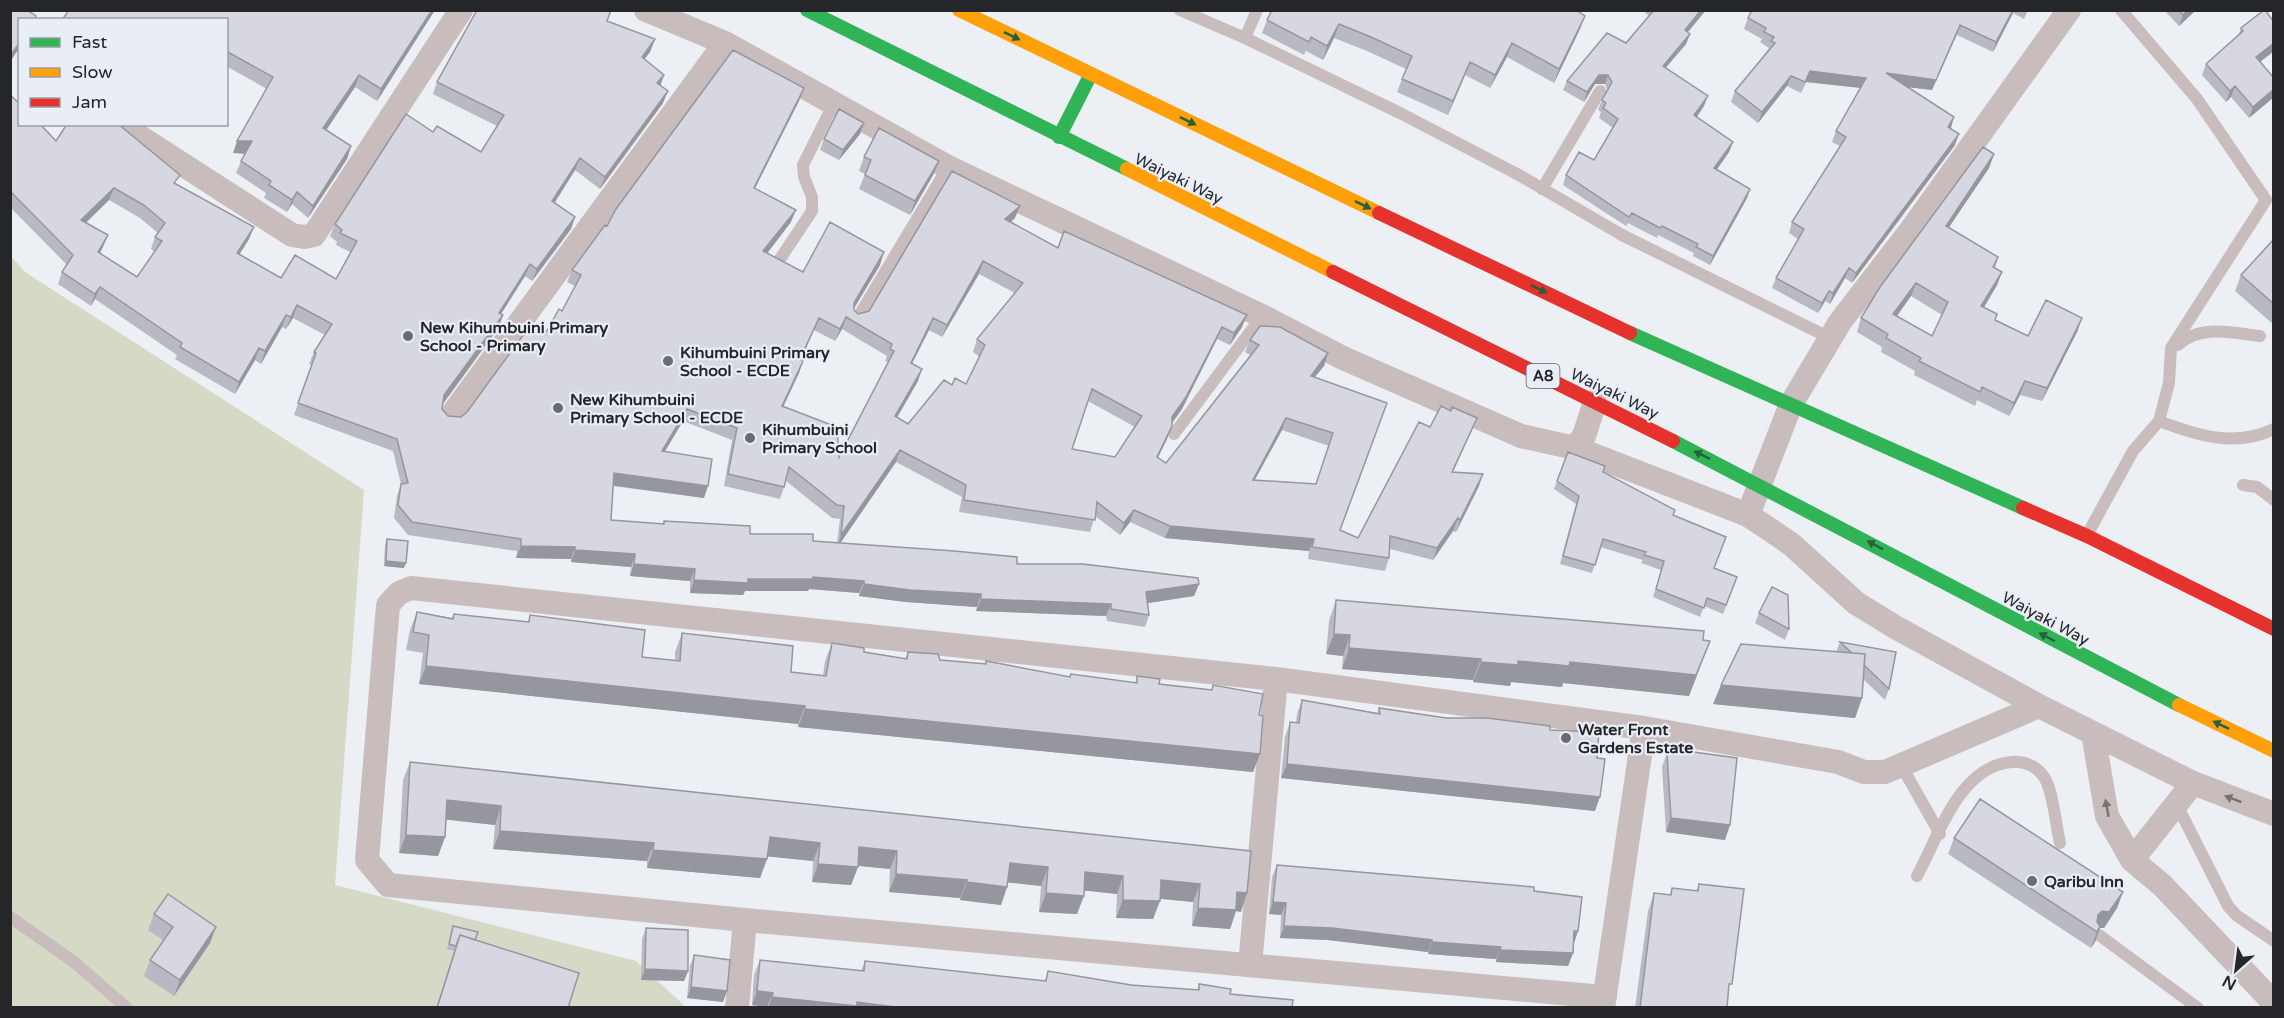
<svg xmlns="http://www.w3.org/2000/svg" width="2284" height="1018" font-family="'Varela Round',sans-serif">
<rect width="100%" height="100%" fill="#eceff3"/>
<path fill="#d6d9c6" d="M11,256L25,272L364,490L335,885L636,961L686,1007H11Z"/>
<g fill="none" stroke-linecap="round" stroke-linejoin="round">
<path stroke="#c9bcbc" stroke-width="12" d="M1180,10L1245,38L1402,114L1519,175L1622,235L1830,338
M1245,38L1257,10
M1542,189L1600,91
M776,265L812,211V197L804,177L803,165L833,105
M857,319L948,167
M2178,345C2200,324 2233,333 2260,336
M2159,421C2196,435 2235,448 2274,429
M1174,434L1262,316
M2243,485L2257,487L2274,500
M2087,535L2133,451L2159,421L2169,383L2171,348L2266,200L2197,99L2121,10
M1901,765L1940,834
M2176,803L2228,906L2236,915L2274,941
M1917,876C1939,836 1959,766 2012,762C2024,761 2037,766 2044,777C2053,790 2056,826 2060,843
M10,917L74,962L127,1008
M2099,935L2198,1008"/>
<path stroke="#c9bcbc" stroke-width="24" d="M646,10L725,43L948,167L1262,316L1343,358L1521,436L1575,448L1584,436L1595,402
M2069,10L1911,230L1840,322L1791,404L1748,515L1791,544L1856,603L1895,627L2039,706L2193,783L2274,814
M120,124L292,235L304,237L314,235L461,10
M451,416L725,43
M1575,448L1748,515
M2093,733L2107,816L2132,860L2162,885L2274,1003
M2132,860L2193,783
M1250,965L1276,679
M1605,997L745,920L388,885L367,860L388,605L399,593L411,588L1276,679L1644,728L1838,762L1864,772H1885L2039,706
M737,1008L745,920
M1603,1008L1644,728"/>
<path stroke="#30b455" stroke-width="14" d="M807,10L1127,169
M1059,137L1091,74
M1630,333L2023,508
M1673,441L2179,705"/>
<path stroke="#ff9f0a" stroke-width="14" d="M959,10L1379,213
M1127,169L1333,272
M2179,705L2274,751"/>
<path stroke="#e5322d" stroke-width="14" d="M1379,213L1630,333
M1333,272L1673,441
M2023,508L2087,536L2274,629"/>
</g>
<path fill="#b8b9c2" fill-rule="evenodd" d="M69,10H435L377,101L355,87L326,130L351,146L347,159L308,218L292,204L287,212L264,198L266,193L236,173L241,161L245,153H233L267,89L226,66V20Z
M612,10L607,21L655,39L650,52L644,59L664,75L660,85L663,103L600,189L575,170L555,202L575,217L571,229L532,281L525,276L501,314L503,315L499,327L443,403L442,409L448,416L461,417L467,412L545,334L562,311L575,286L567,282L572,270L607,226L799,101L755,188L791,222L767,253L803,272L880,265L854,308V310L858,314L869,311L1015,218L1011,222L1058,248L1242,327L1230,345L1217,339L1182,409L1172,423L1167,439L1158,458L1166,463L1250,355L1245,352L1250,340L1328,353L1324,366L1314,377L1387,403L1340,530L1358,538L1430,427L1472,430L1453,472L1479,486L1456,532L1453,531L1433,560L1390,549L1389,558L1385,571L1308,559L1309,551L1165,538L1130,522L1120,535L1095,516L1090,532L959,512L962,497L896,462L840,543L1199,584L1194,596L1148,603L1149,615L1145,627L1107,621L1106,616L976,611L977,607L906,602L859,596V593L809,589L808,591H745L743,595L690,593V581L630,576L631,567L571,562V559L516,558L517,551L408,535L394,518L397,496L401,484L393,451L294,415L312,365L309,364L314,352L325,335L293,318L286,329L282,327L261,364L255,360L235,394L175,359L177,355L95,299L91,306L58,284L62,272L67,265L10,207V95L56,141L177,184L249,239L239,255L281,278L336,279L350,252L336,245L337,242L330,236L335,224L433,132L481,152L497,126L433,94L437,82ZM109,200L140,218L158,233L155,237L151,249L155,252L137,277L100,253L103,247L86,223ZM979,274L1015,293L977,339L973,352L980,357L966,384L952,385L908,424L897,417L918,381L912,364L929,330L942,337ZM842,329L887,356L885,361L888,362L839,457L783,406L799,373L801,360L814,330L835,341ZM1088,401L1135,427L1115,457L1072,449ZM683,421L732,440L724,486L780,499L786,481L832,518L840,519L837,543L813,541L750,534L664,521L663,524L611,520L613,486L704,498L665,451ZM1282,430L1329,446L1316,484L1255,480Z
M1642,10H1706L1688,32L1690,34L1686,44L1666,68L1704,106L1697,117L1733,142L1729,152L1716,170L1750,189L1747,198L1710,265L1693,256L1694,253L1658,235L1657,238L1628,223L1626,226L1563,185L1566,175L1594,160L1613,128L1599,118L1601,112L1598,110L1602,100L1607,90L1605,84H1595L1584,102L1563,90L1567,81L1626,43L1649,16Z
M1752,10H2028L2024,19L2013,13L1993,52L1957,35L1932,90L1908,87L1950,128L1955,145L1852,283L1845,278L1830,304L1825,301L1818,313L1772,288L1776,278L1798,239L1789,233L1792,222L1840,146L1832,142L1836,131L1860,88L1806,82L1801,93L1787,86L1758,123L1731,102L1735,91L1767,51L1769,48L1760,42L1762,39L1744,29L1748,18Z
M2164,10H2196L2179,26Z
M1267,20L1580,29L1554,83L1507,57L1490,88L1465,75L1448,115L1397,92L1406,69L1367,51L1334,38L1323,60L1306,51L1304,55L1262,33Z
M2241,28L2274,51L2260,62L2274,78V97L2249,118L2231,97L2226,102L2202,75L2206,64L2238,36Z
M860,134L839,160L820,150L824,139Z
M1994,154L1989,168L1949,227L1998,257L1995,268L2002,272L1997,285L1984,308L1997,314L1995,320L2028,336L2082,318L2077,332L2042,401L2020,395L2009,416L1977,400L1975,406L1914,375L1915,371L1881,352L1882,347L1857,332L1861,318ZM1911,296L1942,315L1932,336L1897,316Z
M864,157L939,161L933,175L910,215L859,189L865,174L859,171Z
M2274,239V325L2235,291L2241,275Z
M1568,452L1673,516L1714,568L1737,577L1723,614L1704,606L1700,617L1653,597L1661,570L1641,563L1643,560L1600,547L1592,573L1560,564L1576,504L1554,489Z
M387,539L404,568L384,566L385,544Z
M1336,600L1703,640L1710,641L1689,696L1563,683L1562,687L1511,682L1510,686L1473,682V680L1342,669L1343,656L1326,654L1329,621Z
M417,612L452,618L454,614L528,622L530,615L642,657L675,660V652L682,633L791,672L823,676L825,661L832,643L864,652L905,659L908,652L940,660L1069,677L1071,674L1135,683L1137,676L1159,684L1212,690L1213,685L1259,715L1260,754L1253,772L798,727V724L419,684L423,653L406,650L410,630Z
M1759,613L1789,629L1785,640L1755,623Z
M1840,642L1889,689L1885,700L1863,679L1862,698L1855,718L1713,704L1836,652Z
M1302,700L1377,713L1379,708L1446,718L1550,730L1595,811L1281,778L1285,737L1290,722L1296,723L1297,714Z
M1667,753L1725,840L1666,832L1662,767Z
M410,762L1251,851L1241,912L1236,911L1230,929L1192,926L1193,902L1160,899L1153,919L1116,918L1117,894L1084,890L1077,914L1039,912L1041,886L1008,882L1007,887L1001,905L960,900V898L889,892L890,869L858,866L851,885L812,882L813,861L768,856L760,878L647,868V861L493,849L495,825L446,819L445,837L438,856L399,853L403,780Z
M1954,838L2123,892L2117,908L2104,928H2100L2095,942L2091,948L1948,854Z
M1277,865L1534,891L1578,931L1574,943L1573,953L1568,966L1496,962V959L1428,954V952L1328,940L1280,938L1281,915L1269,914L1272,877Z
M1699,884L1728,993L1727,1008H1635L1648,911L1654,893L1670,895L1672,888L1696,891Z
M154,914L210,943L174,996L144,976L150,960L163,940L148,930Z
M453,926L475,940L568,1008H436L454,951L447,949Z
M646,928L688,971L684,981L641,980L642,939Z
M694,955L727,991L723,1002L687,998L690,966Z
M760,960L861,971L865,961L1045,981L1048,971L1131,985L1197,990L1199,984L1230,994L1292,1008H767L752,1005L754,975Z"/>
<path fill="#96969e" d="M432,10H435L377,101L381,89Z
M1701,10H1706L1682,39L1685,30Z
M2013,10H2014L2013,13L1993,52L1996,42Z
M2188,10H2196L2179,26L2183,15Z
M1585,16L1580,29L1554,83L1559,69Z
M1339,24L1334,38L1323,60L1327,46Z
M1960,25L1932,90L1882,84L1886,73Z
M1690,34L1686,44L1659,75L1663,66Z
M655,39L650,52L637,69L642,57Z
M20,42V47L10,62V56Z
M1512,43L1507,57L1490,88L1495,75Z
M2274,43V51L2252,68L2256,57Z
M1470,62L1465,75L1448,115L1453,101Z
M1810,71L1866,78L1862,88L1806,82L1801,93Z
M359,75L355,87L319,141L323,128Z
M664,75L660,87L657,83Z
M1599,75H1608L1605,84H1595L1584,102L1587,92Z
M1791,76L1787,86L1758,123L1762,112Z
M2235,86L2231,97L2226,102L2230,91Z
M804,88L799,101L749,200L754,188Z
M2274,89V97L2249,118L2253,107Z
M668,91L663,103L600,189L605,177Z
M1708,96L1704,106L1691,125L1694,115Z
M1954,117L1951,128L1944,137L1948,127Z
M864,123L860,134L839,160L843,150Z
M1959,134L1955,145L1852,283L1856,273Z
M237,141H252L248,154L233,153Z
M1733,142L1729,152L1711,178L1714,168Z
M351,146L347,159L308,218L313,206Z
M1994,154L1989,168L1941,239L1946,226Z
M580,158L575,170L548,213L552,201Z
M939,161L933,175L910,215L915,201Z
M114,188L109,200L76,232L81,220Z
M1750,189L1747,198L1710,265L1713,256Z
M297,192L292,204L287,212L292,200Z
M1020,206L1015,218L1000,231L1005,219Z
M796,210L791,222L759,264L763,251Z
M575,217L571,229L532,281L537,269Z
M254,227L249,239L232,266L237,253Z
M108,235L103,247L94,264L98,252Z
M884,252L880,265L850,315L854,303Z
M983,261L979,274L942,337L947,325Z
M530,264L525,276L494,325L499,313Z
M1849,268L1845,278L1830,304L1833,293Z
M2002,272L1997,285L1976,320L1981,306Z
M1916,283L1911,296L1888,328L1893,314Z
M100,287L95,299L91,306L95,294Z
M1829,291L1825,301L1818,313L1822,303Z
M297,305L293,318L286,329L291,317Z
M286,315L282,327L261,364L265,351Z
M503,315L499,327L440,408L444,395Z
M1247,315L1242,327L1230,345L1234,333Z
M846,317L842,329L835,341L840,329Z
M819,318L814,330L795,371L800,359Z
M933,318L929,330L906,375L911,363Z
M2082,318L2077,332L2042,401L2047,388Z
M1222,327L1217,339L1182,409L1167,430L1172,417Z
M259,348L255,360L235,394L239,382Z
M1328,353L1324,366L1306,388L1311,376Z
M803,361L799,373L778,418L782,406Z
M922,369L918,381L891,428L895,416Z
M2025,381L2020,395L2009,416L2014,403Z
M687,409L683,421L658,463L662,451Z
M1286,418L1282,430L1248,492L1253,480Z
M1477,418L1472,430L1447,484L1452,472Z
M1172,426L1167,439L1152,469L1157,457Z
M900,450L896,462L837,548L841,535Z
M614,473L708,486L704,498L609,485Z
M1483,474L1479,486L1456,532L1460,520Z
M1134,510L1130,522L1120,535L1124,523Z
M1458,518L1453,531L1433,560L1437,548Z
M1170,526L1314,539L1309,551L1165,538Z
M521,546L575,547L571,559L516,558Z
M575,550L635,554L631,567L571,562Z
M386,561L406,563L404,568L384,566Z
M634,564L695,569L690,581L630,576Z
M813,577L864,581L859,593L809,589L808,591H745L743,595L690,593L694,580Z
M864,584L981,594L977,607L906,602L859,596Z
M1199,584L1194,596L1142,604L1146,592Z
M981,599L1111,604L1106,616L976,611Z
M1334,634L1350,635L1343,656L1326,654Z
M1710,641L1689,696L1563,683L1562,687L1511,682L1510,686L1473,682L1481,662H1570Z
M1349,648L1481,659L1473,680L1342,669Z
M426,666L805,706L798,724L419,684Z
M1721,685L1862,698L1855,718L1713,704Z
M805,709L1260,754L1253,772L798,727Z
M1287,764L1600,797L1595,811L1281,778Z
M447,800L501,806L495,825L440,819Z
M1671,818L1730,825L1725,840L1666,832Z
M500,831L654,843L647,861L493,849Z
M406,835L445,837L438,856L399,853Z
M770,837L820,843L813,861L763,856Z
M859,847L897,851L890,869L852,865Z
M653,850L767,859L760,878L647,868Z
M1010,863L1048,867L1041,886L1003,882Z
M818,864L858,867L851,885L812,882Z
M1085,872L1123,876L1117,894L1079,890Z
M896,874L967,880L960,898L889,892Z
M1161,880L1200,884L1193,902L1154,898Z
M967,882L1007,887L1001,905L960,900Z
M1237,892L1247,893L1241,912L1236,911L1230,929L1192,926L1198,908Z
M2123,892L2117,908L2104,928H2100L2095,942L2091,948L2097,932L2096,927L2098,915Z
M1046,893L1084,896L1077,914L1039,912Z
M1123,900L1160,901L1153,919L1116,918Z
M1273,902L1286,903L1281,915L1269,914Z
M1284,926L1332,928L1432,940L1428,952L1328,940L1280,938Z
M216,927L210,943L174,996L180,980Z
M1574,931H1578L1574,943Z
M1432,942L1501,947L1496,959L1428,954Z
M1500,950L1573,953L1568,966L1496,962Z
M645,969L688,971L684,981L641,980Z
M691,987L727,991L723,1002L687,998Z
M757,991L773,993L767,1007L752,1005Z
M772,997L857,1002L903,1008H768Z"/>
<path fill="#d6d7e1" stroke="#96969e" stroke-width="1.5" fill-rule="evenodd" d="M10,10H27L36,16L34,20H20V42L10,56Z
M69,10H432L381,89L359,75L323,128L351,146L313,206L297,192L292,200L269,185L271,181L241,161L252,141H237L273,77L226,51V20H62Z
M477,10H611L607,21L655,39L642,57L664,75L657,83L668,91L605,177L580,158L552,201L575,217L537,269L530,264L499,313L503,315L444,395L442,409L448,416L461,417L467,412L529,327L545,334L559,309L562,311L581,275L572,270L605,225L607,226L616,209L733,50L804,88L754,188L796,210L763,251L803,272L830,222L884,252L854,303V310L858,314L869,311L952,171L1020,206L1005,219L1058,248L1064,231L1247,315L1234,333L1222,327L1186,397L1172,417V426L1157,457L1166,463L1259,345L1250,340L1260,326L1280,327L1328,353L1311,376L1387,403L1340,530L1358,538L1419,422L1430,427L1441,406L1451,411L1452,407L1477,418L1452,472L1483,474L1460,520L1458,518L1437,548L1390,536L1389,558L1312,547L1314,539L1170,526L1134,510L1124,523L1097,502L1095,520L964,500L966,485L900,450L841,535L844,506L837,505L789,467L784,487L728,474L737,428L687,409L662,451L712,459L708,486L614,473L611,520L664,524V521L750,526V534H813V541L954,551L1017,557V564H1083L1198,578L1199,584L1146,592L1149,615L1111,609V604L981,599V594L910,590L864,584V581L813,577V579H748V583L694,580L695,569L634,564L635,554L575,550V547L521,546V539L412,522L398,505L401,484L408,483L397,439L298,403L316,353L314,352L332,324L297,305L291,317L286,315L265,351L259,348L239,382L180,347L182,343L100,287L95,294L62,272L73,255L10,191V95L20,104V124H40L56,141L67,124H118L180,175L174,183L254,227L237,253L281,278L295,255L336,279L357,241L340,233L342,230L335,224L406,114L433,132L437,126L481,152L504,115L437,82ZM114,188L144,205L165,223L155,237L162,241L137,277L98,252L108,235L81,220ZM983,261L1023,283L977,339L985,345L966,384L955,378L952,385L944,380L908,424L895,416L922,369L911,363L933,318L947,325ZM846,317L892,344L890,349L894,351L839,457L837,427L782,406L803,361L800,359L819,318L840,329ZM1092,389L1142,416L1115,457L1072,449ZM1286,418L1333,433L1316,484L1253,480Z
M1272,10H1576L1585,16L1559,69L1512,43L1495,75L1470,62L1453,101L1402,79L1412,56L1371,37L1339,24L1327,46L1311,37L1309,42L1267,20Z
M1654,10H1701L1685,30L1690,34L1663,66L1708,96L1694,115L1733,142L1714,168L1750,189L1713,256L1696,247L1698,244L1662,226L1660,228L1632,213L1629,217L1566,175L1579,152L1594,160L1618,119L1603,108L1606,103L1602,100L1612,82L1608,75H1599L1587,92L1567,81L1607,33L1626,43Z
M1752,10H2013L1996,42L1960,25L1936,80L1886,73L1954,117L1948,127L1959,134L1856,273L1849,268L1833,293L1829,291L1822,303L1776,278L1804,229L1792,222L1846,137L1836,131L1866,78L1810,71L1805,82L1791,76L1762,112L1735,91L1775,43L1771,41L1774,37L1764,32L1766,28L1748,18Z
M2178,10H2188L2183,15Z
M2264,10H2265L2274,22V43L2256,57L2274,78V89L2253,107L2235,86L2230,91L2206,64L2243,31L2241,28Z
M839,109L864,123L843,150L824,139Z
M879,128L939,161L915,201L865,175L871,160L864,157Z
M1983,147L1994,154L1946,226L1998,257L1993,267L2002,272L1981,306L1997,314L1995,320L2028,336L2046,300L2082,318L2047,388L2025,381L2014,403L1982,387L1980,392L1919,361L1921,358L1886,338L1888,334L1861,318L1880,287ZM1916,283L1948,302L1932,336L1893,314Z
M2274,239V304L2241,275Z
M1568,452L1605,466L1603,472L1675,510L1673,515L1726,537L1714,568L1737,577L1726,605L1707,598L1704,608L1656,589L1664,561L1644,555L1646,552L1603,539L1595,565L1563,556L1579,496L1557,481Z
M387,539L408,541L406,563L386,561Z
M1772,587L1788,595L1789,629L1759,613Z
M1336,600L1704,631L1703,640L1710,641L1696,675L1570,662L1569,666L1518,661V665L1481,662V659L1349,648L1350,635L1334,634Z
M417,612L453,619L454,614L529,622L530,615L645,630L642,657L680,661L682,633L793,646L791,672L826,676L832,643L864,648V652L907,659L908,652L938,654L940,660L986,664V661L1070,677L1071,674L1137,683V676L1160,679L1159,684L1212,690L1213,685L1263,694L1259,715L1263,716L1260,754L805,709V706L426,666L429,635L413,632Z
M1840,642L1896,652L1889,689L1864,665L1865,654L1852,653Z
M1741,644L1865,654L1862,698L1721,685Z
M1302,700L1380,714L1379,708L1446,718H1487L1550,726V730L1599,732L1597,758L1605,759L1600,797L1287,764L1290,722L1299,723Z
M1686,751L1737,758L1730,825L1671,818L1667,753Z
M410,762L1251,851L1247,893L1237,892L1236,910L1198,908L1200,884L1161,880L1160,901L1123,900V876L1085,872L1084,896L1046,893L1048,867L1010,863L1007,887L967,882V880L896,874L897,851L859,847L858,867L818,864L820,843L770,837L767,859L653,850L654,843L500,831L501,806L447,800L445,837L406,835Z
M1980,799L2123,892L2109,912L2102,911L2098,915L2097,922L2100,926L2097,932L1954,838Z
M1277,865L1534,887V891L1582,897L1578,931H1574L1573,953L1500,950L1501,947L1432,942V940L1332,928L1284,926L1286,903L1273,902Z
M1699,884L1744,889L1732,984H1729L1727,1008H1640L1654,893L1671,895L1672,888L1698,891Z
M168,894L216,927L180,980L150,960L173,927L154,914Z
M453,926L478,932L475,940L460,935L456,946L449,944Z
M646,928L688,930V971L645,969Z
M460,935L579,973L568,1008H437Z
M694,955L730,960L727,991L691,987Z
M760,960L864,971L865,961L1046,981L1048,971L1131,985L1199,990V984L1231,989L1230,994L1293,1000L1292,1008H903L857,1002V1006L772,997L773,993L757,991Z"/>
<defs><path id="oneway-solid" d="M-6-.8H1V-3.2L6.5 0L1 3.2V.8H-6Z" transform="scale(1.5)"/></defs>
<g fill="#295f3b">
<use href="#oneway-solid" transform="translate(1012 36) rotate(26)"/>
<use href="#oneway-solid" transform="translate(1188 121) rotate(26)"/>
<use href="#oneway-solid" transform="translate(1363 205) rotate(26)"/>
<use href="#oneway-solid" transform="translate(1539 289) rotate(26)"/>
<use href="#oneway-solid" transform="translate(1702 455) rotate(-154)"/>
<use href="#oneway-solid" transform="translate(1875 545) rotate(-152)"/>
<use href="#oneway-solid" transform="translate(2047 637) rotate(-152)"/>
<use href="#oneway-solid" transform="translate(2221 725) rotate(-154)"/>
</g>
<g fill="#767172">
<use href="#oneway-solid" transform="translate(2233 799) rotate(-159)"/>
<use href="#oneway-solid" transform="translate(2107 808) rotate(-100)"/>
</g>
<g fill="#6a6c70" stroke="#e9eef6" stroke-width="2">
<circle cx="408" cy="336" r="6"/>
<circle cx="668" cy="361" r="6"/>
<circle cx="558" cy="408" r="6"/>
<circle cx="750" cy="438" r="6"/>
<circle cx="1566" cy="738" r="6"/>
<circle cx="2032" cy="881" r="6"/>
</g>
<g text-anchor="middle" stroke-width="4.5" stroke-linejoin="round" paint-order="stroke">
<rect fill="#e9eef6" stroke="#5f6266" stroke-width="1.5" x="1526.5" y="364" width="33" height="24" rx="4.5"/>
<g font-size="15" font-weight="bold" fill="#242629">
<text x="1543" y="381">A8</text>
</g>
<g font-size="16" fill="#242629" stroke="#e9eef6">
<text transform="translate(1179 178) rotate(26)" y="6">Waiyaki Way</text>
<text transform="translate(1615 393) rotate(26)" y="6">Waiyaki Way</text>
<text transform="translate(2046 618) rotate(28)" y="6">Waiyaki Way</text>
</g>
<g font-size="16" font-weight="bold" fill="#242629" stroke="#e9eef6" text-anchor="start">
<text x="420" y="333">New Kihumbuini Primary<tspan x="420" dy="18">School - Primary</tspan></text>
<text x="680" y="358">Kihumbuini Primary<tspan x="680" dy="18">School - ECDE</tspan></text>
<text x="570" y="405">New Kihumbuini<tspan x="570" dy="18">Primary School - ECDE</tspan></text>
<text x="762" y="435">Kihumbuini<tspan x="762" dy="18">Primary School</tspan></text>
<text x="1578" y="735">Water Front<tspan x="1578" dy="18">Gardens Estate</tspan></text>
<text x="2044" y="887">Qaribu Inn</text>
</g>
</g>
<rect width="2284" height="1018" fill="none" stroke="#242629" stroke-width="24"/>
<rect x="18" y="18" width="210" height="108" fill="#e9eef6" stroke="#9a9ea4" stroke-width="1.5"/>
<rect x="30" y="38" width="30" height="9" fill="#30b455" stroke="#9a9ea4" stroke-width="1.5"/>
<text x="72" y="48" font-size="18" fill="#242629">Fast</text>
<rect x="30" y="68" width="30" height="9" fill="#ff9f0a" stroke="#9a9ea4" stroke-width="1.5"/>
<text x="72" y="78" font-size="18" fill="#242629">Slow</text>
<rect x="30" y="98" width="30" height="9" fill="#e5322d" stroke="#9a9ea4" stroke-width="1.5"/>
<text x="72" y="108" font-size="18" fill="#242629">Jam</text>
<g transform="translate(2236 970) rotate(208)" stroke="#e9eef6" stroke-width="4.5" paint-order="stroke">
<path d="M0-4.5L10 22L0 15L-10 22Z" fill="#242629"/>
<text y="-9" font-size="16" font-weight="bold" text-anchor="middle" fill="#242629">N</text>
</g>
</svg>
